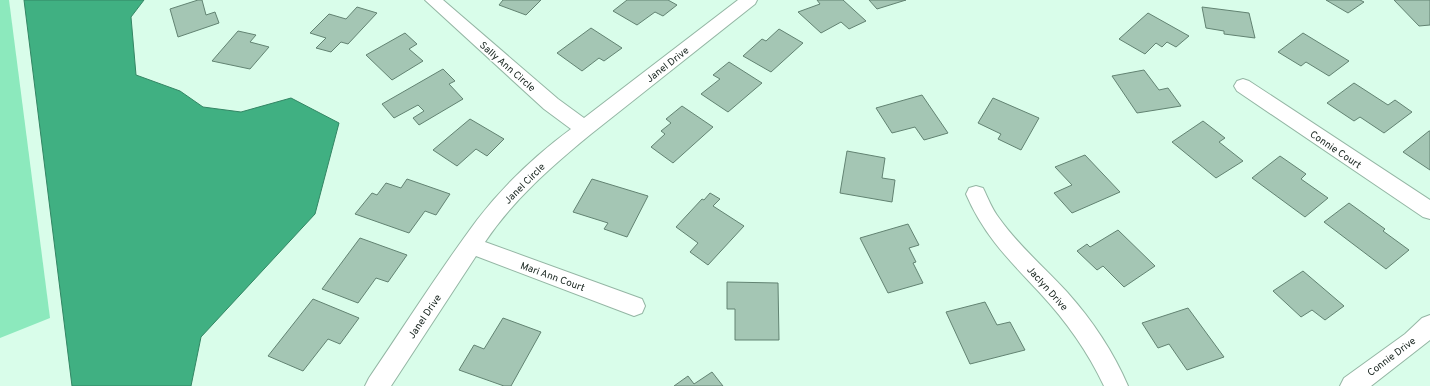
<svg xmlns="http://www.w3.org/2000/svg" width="1430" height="386" font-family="Overpass,sans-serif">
<rect width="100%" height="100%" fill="#d9fdea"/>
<path fill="#8ce9bd" d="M0,0H9L50,318L0,338Z"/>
<path fill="#40b082" stroke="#338664" d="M24,0H144L131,17L136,75L180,91L203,107L241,112L291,98L339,123L315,214L201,337L191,386H72Z"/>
<path fill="#a4c6b4" stroke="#628372" d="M198,0H202L206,15L215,12L219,23L178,37L170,9Z
M503,0H541L526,15L499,5Z
M627,0H668L677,5L663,16L655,12L637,25L613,11Z
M817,0H843L866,21L849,29L841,22L821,33L798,12L820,4Z
M869,0H906L877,9Z
M1326,0H1360L1364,2L1348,13Z
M1394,0H1430V25L1419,26Z
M357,7L377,13L348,44L341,42L331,52L316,48L326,38L310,33L329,14L346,19Z
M1202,7L1249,13L1255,38L1224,34V31L1206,28Z
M1148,13L1189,36L1176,47L1167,42L1162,47L1156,43L1145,54L1119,39Z
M591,28L622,48L604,61L599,58L582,71L557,53Z
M779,29L803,43L771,72L743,56L762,39L766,41Z
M238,31L256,35L250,42L269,47L250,69L212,61Z
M405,33L417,44L409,49L423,61L392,80L366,55Z
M1303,33L1349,61L1329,76L1306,62L1301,66L1278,52Z
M729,62L762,83L728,112L701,94L720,79L713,75Z
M443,69L455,81L449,84L463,99L419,125L413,118L424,111L418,105L394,118L382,104Z
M1144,70L1159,90L1168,88L1181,106L1137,113L1112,76Z
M1354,83L1388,105L1395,100L1412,112L1384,133L1360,117L1354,121L1327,103Z
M922,95L948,133L924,140L915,127L892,133L876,108Z
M993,98L1039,118L1021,150L998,139L1001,134L978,123Z
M682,106L713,127L673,163L651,147L665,134L661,131L671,123L666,119Z
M470,119L504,139L487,156L476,149L457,166L433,150Z
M1203,121L1225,138L1219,142L1243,161L1216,178L1172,142Z
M1429,131H1430V170L1403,152Z
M847,151L885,158L882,178L895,180L892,202L840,193Z
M1085,155L1120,192L1072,213L1054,193L1072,185L1055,167Z
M1280,156L1306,174L1301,179L1328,198L1305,217L1252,178Z
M407,179L450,194L436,215L425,211L409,233L355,214L372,193L377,195L386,183L401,188Z
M592,179L648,196L627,237L604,229L608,223L573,212Z
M710,193L720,199L713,206L744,226L708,265L690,252L698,243L676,227L702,199L704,200Z
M1349,203L1385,229L1383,231L1409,250L1386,269L1324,222Z
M908,224L919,245L909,248L916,262L913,263L923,283L888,293L860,238Z
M1118,230L1155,266L1124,287L1103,266L1097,270L1077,251L1087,244L1090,247Z
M360,238L407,255L388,282L376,278L358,303L322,289Z
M1303,271L1344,306L1325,320L1312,310L1301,317L1273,291Z
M727,282L778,283L779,340H735V309H727Z
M313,299L359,318L340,344L328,339L303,371L268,356Z
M985,302L997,325L1010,322L1025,350L970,364L946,312Z
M1188,308L1224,357L1187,370L1169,344L1158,348L1142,323Z
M503,318L541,332L511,386H504L459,370L474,345L484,349Z
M712,372L723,386H674L688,376L694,384Z"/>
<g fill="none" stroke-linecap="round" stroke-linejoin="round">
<g stroke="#94b6a4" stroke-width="2">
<path id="minor" d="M425,0H443L558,99L584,118L738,0H757L755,4C700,47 646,91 591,134C553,165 513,200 485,242L642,299L645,306L642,313L634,316L476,256L391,386H365L369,378C405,325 439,271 477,220C503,186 537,154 571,129L544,109Z
M1243,79L1249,81L1430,200V219L1423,217L1237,91L1234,86L1237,81Z
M976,186L983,188C988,198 992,209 999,218C1018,245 1044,267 1067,292C1092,320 1113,351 1128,386H1104C1088,352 1066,321 1040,293C1010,261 984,236 966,194L969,188Z
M1430,315V340L1371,386H1340L1344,378L1405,334L1422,318Z"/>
</g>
<use href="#minor" fill="#fff" fill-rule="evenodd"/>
</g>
<g text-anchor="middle" stroke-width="3" stroke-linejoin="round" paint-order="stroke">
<g font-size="10" fill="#16231d" stroke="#fff">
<text transform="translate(667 64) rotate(-38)" y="4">Janel Drive</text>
<text transform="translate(508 66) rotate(41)" y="4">Sally Ann Circle</text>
<text transform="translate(1336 149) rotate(34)" y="4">Connie Court</text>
<text transform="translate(524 183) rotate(-45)" y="4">Janel Circle</text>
<text transform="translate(553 276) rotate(20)" y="4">Mari Ann Court</text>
<text transform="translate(1048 288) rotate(48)" y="4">Jaclyn Drive</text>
<text transform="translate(424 316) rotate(-56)" y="4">Janel Drive</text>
<text transform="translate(1391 356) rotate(-37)" y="4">Connie Drive</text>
</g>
</g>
</svg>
